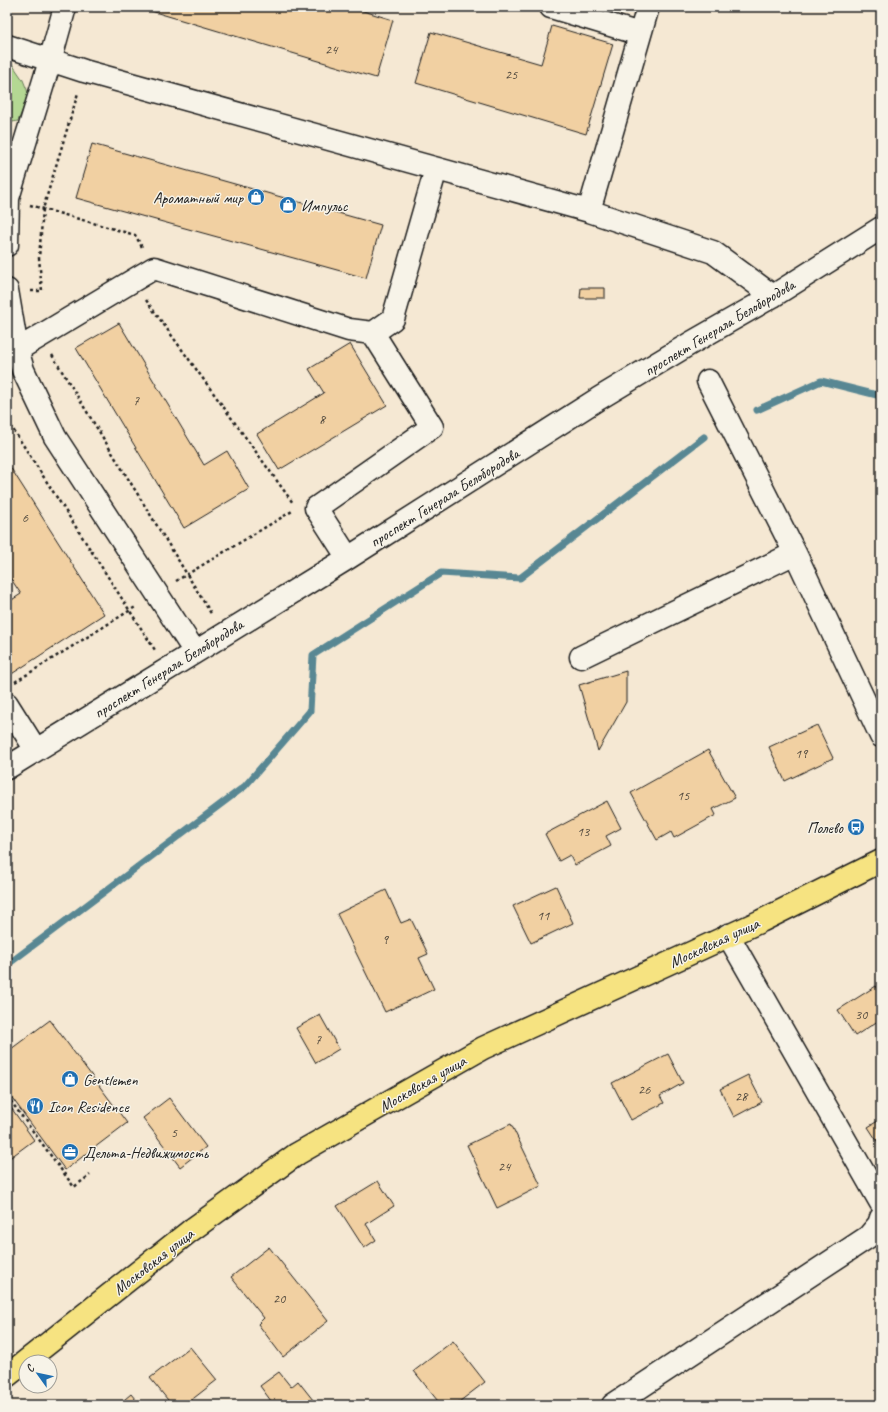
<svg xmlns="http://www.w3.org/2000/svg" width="888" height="1412" font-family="Caveat,sans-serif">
<rect width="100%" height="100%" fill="#f5e8d3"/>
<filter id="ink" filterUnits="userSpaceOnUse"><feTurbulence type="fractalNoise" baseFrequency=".025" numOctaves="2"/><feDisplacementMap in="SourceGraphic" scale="8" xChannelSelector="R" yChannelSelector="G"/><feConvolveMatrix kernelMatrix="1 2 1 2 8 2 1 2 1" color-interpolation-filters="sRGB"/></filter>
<g filter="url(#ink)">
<path fill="#b4d893" stroke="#687a58" d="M7,60L10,61L23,80L29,95L18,121L7,123Z"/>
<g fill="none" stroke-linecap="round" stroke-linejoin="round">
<path stroke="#598793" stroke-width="7" d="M757,410L821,381L881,396
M7,965L245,786L310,711L313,655L441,573L520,578L704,437"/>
</g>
<path fill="#f1d0a2" stroke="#1c1c1c" d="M141,7H350L393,20L376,78L141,8Z
M552,26L613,44L586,134L416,83L431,32L541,64Z
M92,144L381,225L366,278L76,198Z
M581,288H605V298H580Z
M119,323L204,465L227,451L249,489L184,528L76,348Z
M350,344L387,405L279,470L257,434L324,393L309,369Z
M7,462L104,614L7,677V603L21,594L7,573Z
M626,671V702L598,751L579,685Z
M817,725L833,758L785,781L769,747Z
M708,750L735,798L713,809L716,815L674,838L671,832L657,840L631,793Z
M607,801L621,828L606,836L611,846L575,865L570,855L559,861L545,834Z
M556,886L573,923L531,943L513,906Z
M386,890L401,923L411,919L428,954L419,958L434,989L385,1012L337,914Z
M876,986L881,994V1019L855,1036L838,1010Z
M320,1015L339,1049L316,1063L296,1028Z
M50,1020L127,1123L65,1170L7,1091V1052Z
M668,1054L683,1083L660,1096L664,1103L631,1120L612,1083Z
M748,1075L762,1102L734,1117L720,1089Z
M169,1098L206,1147L180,1167L143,1118Z
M7,1102L34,1140L7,1160Z
M881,1119V1147L868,1127Z
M511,1124L541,1186L497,1208L467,1145Z
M378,1181L394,1206L366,1224L376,1240L364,1248L337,1206Z
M269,1247L328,1321L283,1357L258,1324L264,1318L231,1277Z
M453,1341L485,1382L455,1405H441L414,1371Z
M190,1347L217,1380L185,1405H172L150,1378Z
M279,1372L291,1387L298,1381L317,1405H274L260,1386Z
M131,1394L140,1405H118Z"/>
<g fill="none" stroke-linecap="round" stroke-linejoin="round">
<g stroke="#1c1c1c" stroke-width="25">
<path id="minor" d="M551,7L640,34
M7,46L84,71L589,211L713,252L773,296
M589,211L648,7
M7,245L8,198L50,61L65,7
M7,290L17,349L23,370L55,437L195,652
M7,356L154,268L349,330L373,333L393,319L436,169
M708,381L795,553
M348,558L316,508L432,427L373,333
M581,657L795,553L881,736
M7,704L36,750
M7,768L348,558L598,399L691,343L773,296L881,228
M728,935L881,1203
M613,1405L868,1237L879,1224L881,1218"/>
</g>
<g stroke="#1c1c1c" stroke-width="25">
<path id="major" d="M7,1376L190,1231L297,1154L483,1048L761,921L881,861"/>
</g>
<path stroke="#1c1c1c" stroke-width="2.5" stroke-dasharray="3 3" stroke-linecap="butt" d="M30,205L135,235L142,247
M31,291H42L39,258L43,209L78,93
M146,300L293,503
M52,355L212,615
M7,420L155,650
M176,581L294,510
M15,682L137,606
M7,1096L74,1187L90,1175"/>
<use href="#minor" stroke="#f7f3e8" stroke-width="22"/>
<use href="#major" stroke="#f6e381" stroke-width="22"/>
</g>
</g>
<defs>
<g id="shop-disc" transform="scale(0.9)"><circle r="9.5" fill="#1f6fb2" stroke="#f7f3e8"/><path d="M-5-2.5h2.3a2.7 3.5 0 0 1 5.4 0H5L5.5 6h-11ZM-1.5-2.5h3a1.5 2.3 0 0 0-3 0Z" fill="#fff"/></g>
<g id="bus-disc" transform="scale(0.9)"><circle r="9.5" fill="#1f6fb2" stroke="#f7f3e8"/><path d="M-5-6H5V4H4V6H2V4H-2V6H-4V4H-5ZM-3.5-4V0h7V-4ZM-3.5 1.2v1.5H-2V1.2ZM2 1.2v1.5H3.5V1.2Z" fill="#fff"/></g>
<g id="restaurant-disc" transform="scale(0.9)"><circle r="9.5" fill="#1f6fb2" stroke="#f7f3e8"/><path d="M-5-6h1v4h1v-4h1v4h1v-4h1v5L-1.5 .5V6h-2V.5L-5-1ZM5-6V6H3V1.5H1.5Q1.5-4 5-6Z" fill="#fff"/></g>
<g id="office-disc" transform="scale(0.9)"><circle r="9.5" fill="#1f6fb2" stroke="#f7f3e8"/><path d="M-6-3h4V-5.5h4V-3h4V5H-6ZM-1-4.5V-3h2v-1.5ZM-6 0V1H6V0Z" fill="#fff"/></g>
</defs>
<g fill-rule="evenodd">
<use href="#shop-disc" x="256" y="197"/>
<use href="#shop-disc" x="288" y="205"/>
<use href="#bus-disc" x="856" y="827"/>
<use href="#shop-disc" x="70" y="1079"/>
<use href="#restaurant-disc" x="35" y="1106"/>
<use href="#office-disc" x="70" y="1152"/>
</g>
<g text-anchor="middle" stroke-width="3" stroke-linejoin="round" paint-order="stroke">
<g font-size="14" fill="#51493e">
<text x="331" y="54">24</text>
<text x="511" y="79">25</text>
<text x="136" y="405">7</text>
<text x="322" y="424">8</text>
<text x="25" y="522">6</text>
<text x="801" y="758">19</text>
<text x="683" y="800">15</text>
<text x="583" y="836">13</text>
<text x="543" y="920">11</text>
<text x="385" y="944">9</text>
<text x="861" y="1019">30</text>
<text x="318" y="1044">7</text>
<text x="644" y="1094">26</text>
<text x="741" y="1101">28</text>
<text x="174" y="1137">5</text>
<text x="504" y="1171">24</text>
<text x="279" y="1303">20</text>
</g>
<g font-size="16" fill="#1c1c1c" stroke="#f7f3e8" text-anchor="start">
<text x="243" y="203" text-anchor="end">Ароматный мир</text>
<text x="301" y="211">Импульс</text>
<text x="843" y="833" text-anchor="end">Полево</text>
<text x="83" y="1085">Gentlemen</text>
<text x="48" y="1112">Icon Residence</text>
<text x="83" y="1158">Дельта-Недвижимость</text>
</g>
<g font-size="16" fill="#1c1c1c" stroke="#f7f3e8">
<text transform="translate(719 327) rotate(-31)" y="6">проспект Генерала Белобородова</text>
<text transform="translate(444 497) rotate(-32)" y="6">проспект Генерала Белобородова</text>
<text transform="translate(168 668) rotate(-32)" y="6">проспект Генерала Белобородова</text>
<text transform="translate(714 942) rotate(-25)" y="6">Московская улица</text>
<text transform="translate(422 1083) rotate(-30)" y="6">Московская улица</text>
<text transform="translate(153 1261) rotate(-38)" y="6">Московская улица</text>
</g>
</g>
<rect width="888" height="1412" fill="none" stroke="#f7f3e8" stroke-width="24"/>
<rect x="12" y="12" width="864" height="1388" fill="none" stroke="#1c1c1c" stroke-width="1.5" filter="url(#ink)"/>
<g transform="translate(38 1374) rotate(303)"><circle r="19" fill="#f7f3e8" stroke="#9f9d96"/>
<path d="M0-3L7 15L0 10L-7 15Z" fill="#1f6fb2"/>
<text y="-6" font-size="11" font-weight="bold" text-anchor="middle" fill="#1c1c1c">С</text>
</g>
</svg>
